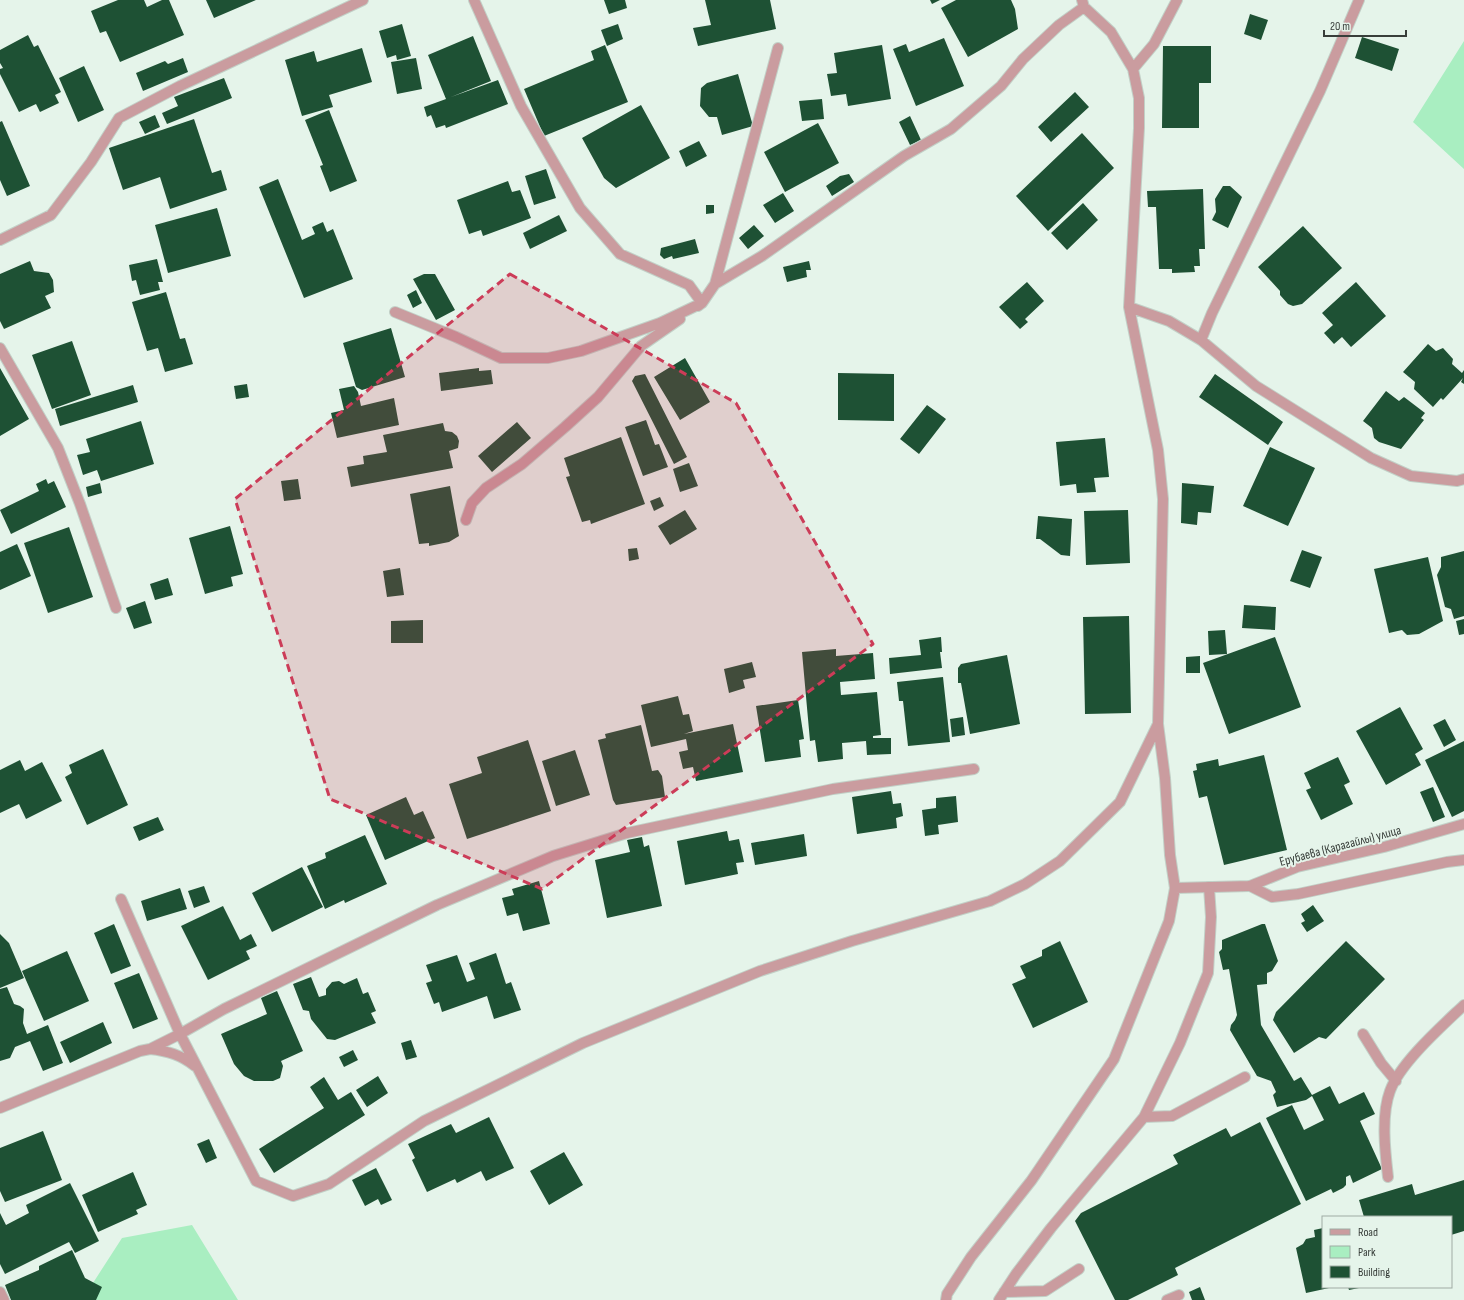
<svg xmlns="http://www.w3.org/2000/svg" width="1464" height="1300" font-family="'Sofia Sans Condensed',sans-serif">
<rect width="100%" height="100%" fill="#e5f4ea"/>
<path fill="#a9eec1" d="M1464,41V169L1413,122Z
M192,1225L238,1300H82L122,1238Z"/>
<path fill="#1e5134" d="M118,0H144L147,7L162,0H169L184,35L120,62L106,31L100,33L91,11Z
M206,0H256L214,18Z
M604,0H625L627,8L609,14Z
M705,0H770L776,29L698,46L693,28L711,25Z
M930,0H940L932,4Z
M956,0H1011L1015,9L1018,29L968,57L941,8Z
M1250,14L1268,20L1261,40L1244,34Z
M402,24L411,56L397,60L396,55L387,58L379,31Z
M618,24L623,39L607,46L601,30Z
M28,35L34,47L38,45L61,92L55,95L59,103L40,112L36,104L19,112L0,74V69L3,68L0,63V50Z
M473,36L491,81L451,97L498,80L508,104L446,128L445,125L436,128L431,115L427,117L424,107L446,99L428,55Z
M1362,37L1399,49L1392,71L1355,58Z
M944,38L964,86L916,106L893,49L906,44L909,52Z
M605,45L628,102L544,136L524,89L594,60L591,51Z
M882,45L891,99L848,106L846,94L831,96L827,74L837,73L834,53Z
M1163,46H1211V83H1199V128H1162Z
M362,48L372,82L329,95L333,107L302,116L285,60L314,51L317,62Z
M183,58L188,72L143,91L136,73L165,61L168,64Z
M416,58L422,89L397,94L391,62Z
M84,66L104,110L78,122L59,78Z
M738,74L753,126L722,135L717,117H709L700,106L701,88L707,83Z
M224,78L232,98L167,124L162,113L178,106L174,97Z
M1075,92L1089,107L1051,142L1038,127Z
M822,99L824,119L802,121L799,101Z
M641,105L670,158L616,188L604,178L582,138Z
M329,110L357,181L330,192L320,166L323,165L305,120Z
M155,115L160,127L145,134L139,122Z
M910,116L921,140L910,145L899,122Z
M194,119L212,173L221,170L227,190L170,209L160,177L123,190L109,148Z
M2,121L30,186L7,196L0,180V122Z
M818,123L839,163L785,192L764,152Z
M1082,133L1114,168L1048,231L1016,196Z
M699,141L707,156L686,167L679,151Z
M546,169L556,198L534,205L525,176Z
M849,174L854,182L832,196L826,186L840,176Z
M278,179L302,240L315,234L312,227L323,222L327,232L333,229L353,279L304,298L259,187Z
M508,181L512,192L520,190L531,218L483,236L481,230L469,234L457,200Z
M1223,186H1230L1242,197L1228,228L1212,220L1216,212L1215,199Z
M1203,189L1205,249H1199L1200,266H1194L1195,272L1172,273V269H1159L1156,207H1148L1147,191Z
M783,193L794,211L775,223L763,205Z
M1083,203L1098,220L1067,250L1051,233Z
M706,205H714V213L706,214Z
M217,208L231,256L168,273L155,225Z
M559,215L567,231L530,249L523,233Z
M754,225L764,236L748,249L739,238Z
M1303,226L1342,268L1302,304L1293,306L1288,304L1280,295V291L1258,267Z
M695,239L699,253L673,259L672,256L664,259L660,255L661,248Z
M157,259L163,282H158L160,290L140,295L136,280L132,281L129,265Z
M30,261L34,271L49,273L53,280L54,292L45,296L51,308L4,329L0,321V274Z
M809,261L811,270H806L807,277L787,282L783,267Z
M424,274H435L455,310L436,320L413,279Z
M1027,282L1044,301L1025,319L1028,322L1020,329L999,307Z
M1356,282L1386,316L1351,347L1342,337L1334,344L1324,333L1333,325L1322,313Z
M416,290L422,303L413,308L407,295Z
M166,292L180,339L185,338L193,364L165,372L158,348L147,351L132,302Z
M391,328L405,377L362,390L356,387L343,343Z
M72,341L91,395L52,409L32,355Z
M1428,344L1436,351L1443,348L1453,359L1452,364L1462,373L1464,370V384L1461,382L1463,378L1443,400L1441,398L1433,407L1414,389L1415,382L1403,372Z
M685,358L710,402L680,420L654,377Z
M0,368L29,419L0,436Z
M479,368V371L491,370L493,384L441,391L439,373Z
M838,373L894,374V421L838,420Z
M645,374L687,457L674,464L632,381L635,376Z
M1215,374L1283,422L1268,445L1199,397Z
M247,384L249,397L236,399L234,386Z
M133,385L138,402L60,426L55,409Z
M354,386L358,392L361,406L394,398L399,425L337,438L331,413L344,410L339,389Z
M1386,391L1399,401L1404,397L1425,413L1421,418L1424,420L1401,449L1379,442L1374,438L1372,428L1363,421Z
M927,405L946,419L919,454L900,439Z
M646,420L655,445L659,444L668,467L643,476L625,427Z
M141,421L154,464L101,481L97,470L83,475L77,455L90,452L86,439Z
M517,422L531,438L492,472L478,456Z
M443,423L445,431L452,432L457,436L459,441L458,448L449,451L453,468L351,487L347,467L364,464L363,456L387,452L383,435Z
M621,437L645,504L591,524L590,520L582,522L566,477L570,476L564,458Z
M1105,438L1109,477L1094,478L1096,492L1077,493L1076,484L1060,486L1056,442Z
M1270,447L1315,468L1288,526L1243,506Z
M689,463L698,486L680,492L673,469Z
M46,479L48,484L54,481L66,507L11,534L0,510L39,491L36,484Z
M298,479L301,499L284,501L281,481Z
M100,483L102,493L88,497L86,487Z
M1182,483L1214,486L1211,513L1198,512L1197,525L1181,523Z
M450,486L459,536L449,542L429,546V543L419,544L410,494Z
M660,497L664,506L654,511L650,501Z
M685,510L697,529L670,545L658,526Z
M1128,510L1130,563L1086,565L1084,511Z
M1038,516L1072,519L1070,556L1061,555L1040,539H1036Z
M230,526L243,574L231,577L233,586L205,594L189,538Z
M69,527L93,597L48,613L24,543Z
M17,544L31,576L0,590V552Z
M637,548L639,559L629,561L628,549Z
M1302,550L1322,557L1310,588L1290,581Z
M1464,551V616L1454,619L1451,609L1445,607L1437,575L1441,567V557Z
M1428,557L1443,621L1419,634L1407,635L1402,630L1389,633L1374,569Z
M400,568L404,595L387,597L383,571Z
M168,578L173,595L155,600L150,584Z
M145,601L152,623L134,629L126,608Z
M1244,605L1276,607L1275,630L1242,628Z
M1129,616L1131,713L1085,714L1083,617Z
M1464,619V634L1459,635L1456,621Z
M423,620V643H391V621Z
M1225,630L1227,654L1209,655L1208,631Z
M941,637L942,652H940L942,668L890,674L889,658L921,655L919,640Z
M1275,637L1301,707L1229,734L1203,663Z
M836,649V656L873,653L875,679L840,682L841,695L877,692L881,735L873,736V738H891V754L867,755L866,741L842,743L843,759L818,762L815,740L810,741L802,652Z
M1007,655L1020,724L970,734L961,683H958V668L961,664Z
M1200,656V673H1186V657Z
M752,662L756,677L743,680L745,688L729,693L724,669Z
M943,677L950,742L908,746L903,701H899L897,682Z
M678,696L683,715L689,714L693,731L684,734L733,724L743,772L696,781L693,767L683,769L679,752L688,750L686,739L651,747L641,705Z
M798,700L804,739L799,740L801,757L765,762L756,706Z
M1400,707L1423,749L1415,754L1421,765L1386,785L1356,731Z
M963,717L965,735L952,737L950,719Z
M1445,719L1456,740L1444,747L1433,725Z
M641,725L652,771L658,770L662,776L665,797L616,805L613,800L598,740L606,738L605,734Z
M528,740L551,811L467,839L449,784L482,773L477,757Z
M1464,741V811L1452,817L1425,760Z
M103,749L128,805L87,825L65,777L72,773L69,765Z
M575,750L590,795L556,806L542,761Z
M1264,755L1287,850L1224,865L1207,796L1199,798L1193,771L1197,770L1196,764L1218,759L1219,766Z
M1338,757L1350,782L1344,785L1353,804L1321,820L1306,790L1311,788L1304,773Z
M20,760L25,771L42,762L62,801L26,819L19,804L0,813V770Z
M1433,787L1445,817L1433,822L1420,792Z
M891,791L893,804L901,803L903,816L896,818L897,828L857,834L852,797Z
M956,796L958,822L938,825L939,834L925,836L922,810L936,808V798Z
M406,797L414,815L423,811L435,838L385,860L366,815Z
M158,817L164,830L139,841L133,827Z
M727,831L729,841L739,839L744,862L736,863L738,874L685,885L677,841Z
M804,834L807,856L755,865L751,843Z
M365,835L387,884L345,903L344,900L325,909L307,866L326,858L325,853Z
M642,837L644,847L649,845L662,906L607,918L595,860L630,852L627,840Z
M302,867L323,907L272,932L252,893Z
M539,881L550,924L523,931L518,913L507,916L502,898L514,895L512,889Z
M204,886L210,902L194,908L188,891Z
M180,888L187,909L147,921L141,901Z
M1313,905L1324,921L1307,932L1301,923L1305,921L1301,914Z
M223,906L240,940L251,934L257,946L246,951L250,959L208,980L181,926Z
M114,924L131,966L111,974L94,933Z
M1262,924H1265L1278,961L1272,971L1267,973V984L1257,985L1261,1025L1294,1081L1301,1077L1312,1095L1330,1086L1339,1104L1364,1092L1375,1114L1360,1121L1382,1169L1353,1183L1350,1175L1346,1177V1185L1343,1188L1333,1193L1331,1189L1306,1201L1266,1118L1292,1105L1304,1130L1324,1120L1312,1096L1306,1100L1277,1107L1273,1095L1276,1092L1271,1081L1257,1076L1230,1030L1231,1025L1235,1020L1237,1015L1229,969L1223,970L1219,952L1222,949V940Z
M0,934L9,943L24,978L0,988Z
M1060,941L1088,1002L1033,1028L1012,984L1026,978L1020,966L1042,956V950Z
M1346,941L1385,979L1326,1039L1319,1037L1294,1053L1273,1020L1276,1012Z
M67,951L89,1001L44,1021L22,971Z
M496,953L506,984L511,982L521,1010L494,1019L487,996L442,1012L439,1002L434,1004L426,983L432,981L426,965L457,955L467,982L475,979L469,963Z
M139,973L158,1019L133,1029L114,983Z
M311,977L319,997L326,995V989L332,982L339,981L344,984L357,978L363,994L368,992L376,1011L371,1013L376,1023L335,1040L327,1039L311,1019L309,1011L303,1010L293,984Z
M7,987L14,1004L20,1006L24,1009L23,1023L27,1034L48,1025L63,1063L43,1071L30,1041L15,1047L10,1058L0,1061V989Z
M277,991L303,1051L281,1061L283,1066L280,1078L273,1081H254L244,1076L234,1064L221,1034L267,1014L261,998Z
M103,1022L112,1043L70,1063L60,1042Z
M411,1040L417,1057L406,1060L401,1043Z
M353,1050L358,1060L344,1067L339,1057Z
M378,1076L388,1093L367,1107L356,1090Z
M324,1077L338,1100L351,1092L365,1115L274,1173L259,1149L324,1108L310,1087Z
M489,1117L514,1168L486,1181L481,1171L457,1183L455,1179L427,1192L412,1160L415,1158L408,1144L451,1124L456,1133Z
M1260,1122L1301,1204L1175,1268L1178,1275L1128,1300H1115L1075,1221L1081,1213L1178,1164L1173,1155L1226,1128L1231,1137Z
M43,1131L62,1180L5,1202L0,1191V1148Z
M209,1139L217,1158L206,1163L197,1144Z
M564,1152L583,1185L549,1205L530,1171Z
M376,1168L392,1200L381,1205L378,1199L365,1206L352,1180Z
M133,1172L147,1205L136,1210L138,1214L98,1232L82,1195Z
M1464,1180V1231L1451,1235V1217H1364L1359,1200L1412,1184L1415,1195Z
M70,1183L99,1241L75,1253L69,1242L5,1274L0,1264V1213L6,1225L29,1213L26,1205Z
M1323,1228V1287L1329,1288L1306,1293L1296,1248L1303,1244L1306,1239L1315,1237L1314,1230Z
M72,1250L85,1278L102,1287L96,1300H11L5,1285L39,1270V1266Z
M1200,1287L1205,1300H1192L1189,1292Z
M1348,1287H1359V1288L1349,1290Z"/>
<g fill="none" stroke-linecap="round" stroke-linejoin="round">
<g stroke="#c2d0c7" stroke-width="12">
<path id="service" d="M1250,886L1272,897L1298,894L1447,862L1464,860
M1363,1034L1381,1063L1396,1081
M1144,1117L1172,1116L1245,1077
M1388,1177C1385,1151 1381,1115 1390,1091C1400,1063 1442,1026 1464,1005
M1004,1292L1045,1291L1079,1269
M999,1300L1016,1274L1051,1228L1144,1117L1180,1043L1208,973L1211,917L1209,887
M1167,1300L1179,1295"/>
</g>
<g stroke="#c2d0c7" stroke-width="12">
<path id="minor" d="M474,0L521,106L580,208L620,254L689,285L702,303L698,306
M1133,69L1154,44L1177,0
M0,240L51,215L91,162L119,118L180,86L363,0
M715,284L778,48
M1129,307L1169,321L1201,340L1256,386L1371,458L1411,476L1457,481L1464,479
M395,312L456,337L501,358H548L581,351L660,323L702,303L715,284L762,256L904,156L951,129L1001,86L1023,59L1059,25L1084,7
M1201,340L1212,313L1320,91L1359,0
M0,348L58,448L80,504L116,608
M466,520L472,503L486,488L522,464L565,427L598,397L641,346L680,319
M1175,888L1250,886L1297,867L1384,847L1464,824
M121,899L180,1034L224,1009L437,905L553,856L627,833L833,789L974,769
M150,1049C168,1051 181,1055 195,1066
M0,1108L140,1051L150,1049L180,1034L256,1181L293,1196L329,1184L424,1121L583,1043L760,971L852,941L990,901L1025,884L1060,861L1120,802L1158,724
M0,1292L4,1300
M946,1300L947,1294L971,1257L1031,1181L1114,1059L1169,921L1175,888L1170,855L1165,778L1158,724L1163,499L1158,450L1129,307L1139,128V98L1133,69L1111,32L1084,7L1082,0"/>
</g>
<use href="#service" stroke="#ca9c9f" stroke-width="10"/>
<use href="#minor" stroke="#ca9c9f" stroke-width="10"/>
</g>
<path fill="#cc3c58" fill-opacity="0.2" stroke="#cc3c58" stroke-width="3" stroke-dasharray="8 5" stroke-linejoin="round" d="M510,274L736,403L873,644L542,889L330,799L235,499Z"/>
<g text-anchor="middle" stroke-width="4" stroke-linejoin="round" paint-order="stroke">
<g font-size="13" fill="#383e3a" stroke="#e5f4ea">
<text transform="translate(1340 845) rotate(-15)" y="5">Ерубаева (Карагайлы) улица</text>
</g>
</g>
<rect x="1322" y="1216" width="130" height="72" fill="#e5f4ea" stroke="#a0aba4"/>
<rect x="1330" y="1229" width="20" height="6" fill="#ca9c9f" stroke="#a0aba4"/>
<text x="1358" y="1236" font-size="12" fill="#383e3a">Road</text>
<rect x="1330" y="1246" width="20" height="12" fill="#a9eec1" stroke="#a0aba4"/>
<text x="1358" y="1256" font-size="12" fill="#383e3a">Park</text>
<rect x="1330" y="1266" width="20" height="12" fill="#1e5134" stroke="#a0aba4"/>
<text x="1358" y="1276" font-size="12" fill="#383e3a">Building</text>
<path d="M1324 30v6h82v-6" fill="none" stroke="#383e3a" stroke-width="2"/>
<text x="1330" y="30" font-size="12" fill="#383e3a" stroke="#e5f4ea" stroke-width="3" paint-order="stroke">20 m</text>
</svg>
